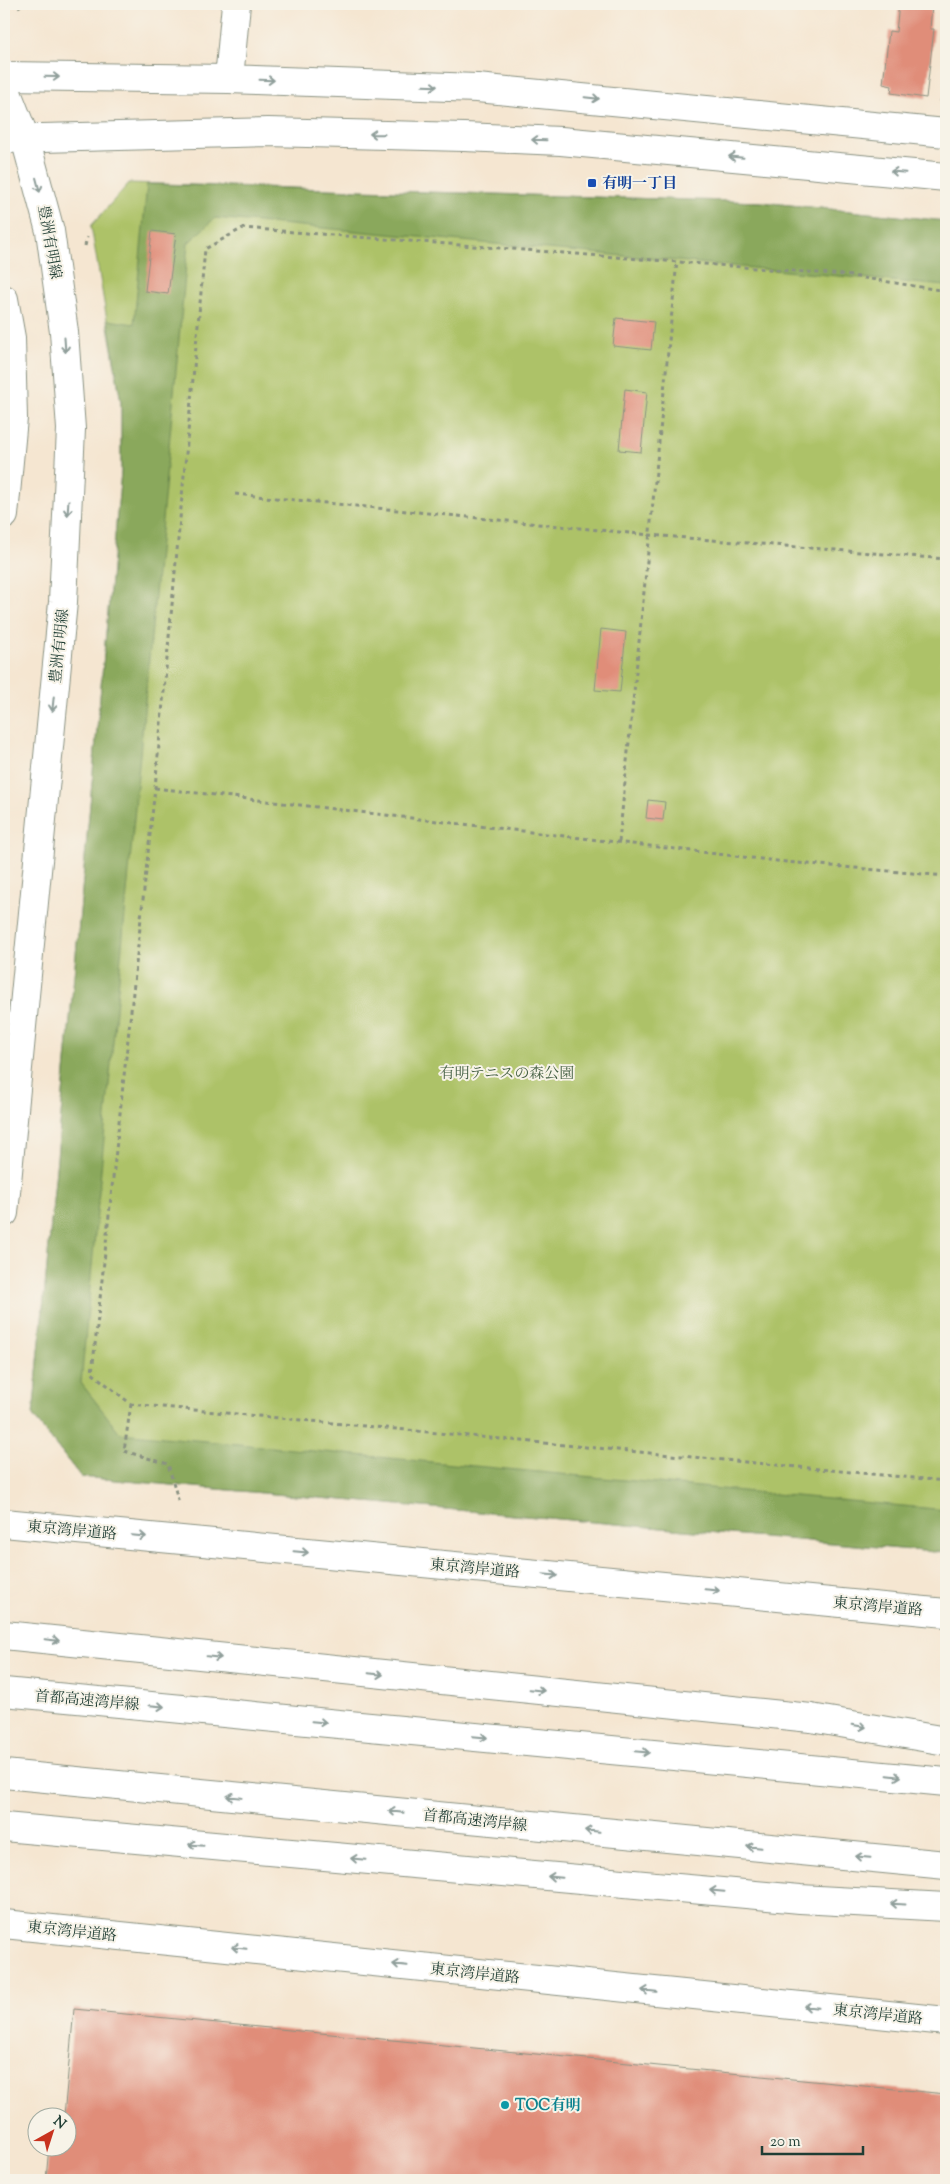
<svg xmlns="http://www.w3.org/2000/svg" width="950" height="2184" font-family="'Sorts Mill Goudy','Noto Serif JP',serif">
<rect width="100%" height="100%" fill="#f7f3e8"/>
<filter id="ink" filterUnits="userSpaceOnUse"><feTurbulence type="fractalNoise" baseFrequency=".02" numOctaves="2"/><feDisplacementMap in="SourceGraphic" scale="10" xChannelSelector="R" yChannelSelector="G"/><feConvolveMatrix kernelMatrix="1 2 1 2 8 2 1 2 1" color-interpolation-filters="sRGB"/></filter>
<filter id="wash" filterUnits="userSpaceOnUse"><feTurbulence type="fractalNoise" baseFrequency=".0096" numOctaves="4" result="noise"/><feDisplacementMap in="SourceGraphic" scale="20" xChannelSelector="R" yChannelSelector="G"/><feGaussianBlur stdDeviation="1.12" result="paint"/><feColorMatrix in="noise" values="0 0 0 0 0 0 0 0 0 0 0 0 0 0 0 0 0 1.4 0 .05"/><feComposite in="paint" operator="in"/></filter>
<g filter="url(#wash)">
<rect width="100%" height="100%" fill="#f5e6d1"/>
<path fill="#adc267" stroke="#66804e" d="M129,183L761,202L946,221V1553L81,1477L33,1416L121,472V402L91,226Z"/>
<path fill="#8aa85c" stroke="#547248" d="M147,184L761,202L946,221V286L215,218L188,243L81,1383L120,1433L946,1510V1553L81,1477L33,1416L121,472V402L108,320L134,324Z"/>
<g id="blocks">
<path fill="#e08d79" d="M899,4L932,5L930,29H934L926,98L891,93L892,86L883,84L889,31L896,32Z
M152,231L176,234L168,294L145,291Z
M616,318L654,322L651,350L613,346Z
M625,389L647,392L641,452L619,450Z
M601,629L626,632L620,692L595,690Z
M648,800L665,802L663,820L646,818Z
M74,2009L946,2094V2180H46L49,2146H68V2116H64Z"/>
</g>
</g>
<g filter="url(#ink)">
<use href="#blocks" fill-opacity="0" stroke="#8a9282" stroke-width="1"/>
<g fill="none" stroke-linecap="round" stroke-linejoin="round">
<g stroke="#8a9282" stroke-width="30">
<path id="tertiary" d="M4,76L229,79L477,88L946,133
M229,79L236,4
M4,139L268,132L464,137L561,141L946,177"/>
</g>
<g stroke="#8a9282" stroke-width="30">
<path id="secondary" d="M4,85L25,138L50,231L64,332L71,429L63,602L4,1213
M4,299L11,338L13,418L4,515"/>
</g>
<g stroke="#8a9282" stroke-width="30">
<path id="trunk" d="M4,1523L946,1613
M4,1924L946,2021"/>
</g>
<g stroke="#8a9282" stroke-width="30">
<path id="motorway" d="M4,1635L811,1718L946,1741
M4,1692L946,1782
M4,1774L946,1865
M4,1827L800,1899L946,1907"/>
</g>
<path stroke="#8a9282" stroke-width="3" stroke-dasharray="4 4" stroke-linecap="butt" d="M18,4L21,9
M941,102L946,67
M85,246L87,237
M946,291L845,275L243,228L205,249L155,788L92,1373L131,1404L946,1481
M235,494L650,535L946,559
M155,788L786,862L946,876
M619,842L677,261
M131,1404L124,1451L168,1464L179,1503"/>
<use href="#tertiary" stroke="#fff" stroke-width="28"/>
<use href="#secondary" stroke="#fff" stroke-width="28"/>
<use href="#trunk" stroke="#fff" stroke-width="28"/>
<use href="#motorway" stroke="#fff" stroke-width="28"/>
</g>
<defs><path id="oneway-shaft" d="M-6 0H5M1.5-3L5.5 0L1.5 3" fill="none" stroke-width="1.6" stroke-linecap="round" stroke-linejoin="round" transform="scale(1.25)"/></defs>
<g stroke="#8f9e9a">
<use href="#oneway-shaft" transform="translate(52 77) rotate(1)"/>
<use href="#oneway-shaft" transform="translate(267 80) rotate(2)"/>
<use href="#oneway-shaft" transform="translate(430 86) rotate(2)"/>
<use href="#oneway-shaft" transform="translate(592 98) rotate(6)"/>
<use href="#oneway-shaft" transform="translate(377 134) rotate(-179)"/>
<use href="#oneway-shaft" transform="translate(539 140) rotate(-178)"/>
<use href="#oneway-shaft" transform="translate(736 157) rotate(-175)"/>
<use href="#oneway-shaft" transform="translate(898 172) rotate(-175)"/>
<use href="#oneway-shaft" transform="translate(38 185) rotate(75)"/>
<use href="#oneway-shaft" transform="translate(65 345) rotate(86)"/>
<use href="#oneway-shaft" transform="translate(68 508) rotate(93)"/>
<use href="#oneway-shaft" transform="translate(53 704) rotate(96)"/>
<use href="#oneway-shaft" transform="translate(139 1536) rotate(5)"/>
<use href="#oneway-shaft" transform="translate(301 1552) rotate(5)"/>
<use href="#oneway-shaft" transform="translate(550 1575) rotate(5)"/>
<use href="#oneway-shaft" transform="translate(712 1590) rotate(5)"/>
<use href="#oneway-shaft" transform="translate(52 1640) rotate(6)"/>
<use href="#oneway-shaft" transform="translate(214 1657) rotate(6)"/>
<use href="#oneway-shaft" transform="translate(376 1674) rotate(6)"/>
<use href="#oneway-shaft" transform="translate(537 1690) rotate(6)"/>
<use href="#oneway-shaft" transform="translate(157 1706) rotate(5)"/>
<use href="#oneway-shaft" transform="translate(319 1722) rotate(5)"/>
<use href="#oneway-shaft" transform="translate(859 1726) rotate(9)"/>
<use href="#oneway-shaft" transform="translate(480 1737) rotate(5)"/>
<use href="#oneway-shaft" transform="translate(642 1752) rotate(5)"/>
<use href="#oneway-shaft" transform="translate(894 1776) rotate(6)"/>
<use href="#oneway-shaft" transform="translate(234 1797) rotate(-174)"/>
<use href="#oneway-shaft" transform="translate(396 1812) rotate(-174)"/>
<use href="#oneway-shaft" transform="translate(592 1831) rotate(-174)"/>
<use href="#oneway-shaft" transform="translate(196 1845) rotate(-175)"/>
<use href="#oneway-shaft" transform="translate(754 1847) rotate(-174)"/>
<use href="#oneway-shaft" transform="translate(863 1857) rotate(-175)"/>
<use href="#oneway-shaft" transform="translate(358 1859) rotate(-175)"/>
<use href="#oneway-shaft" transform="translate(555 1877) rotate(-175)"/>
<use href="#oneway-shaft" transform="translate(717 1891) rotate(-175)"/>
<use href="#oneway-shaft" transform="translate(898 1904) rotate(-177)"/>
<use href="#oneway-shaft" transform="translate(239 1948) rotate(-174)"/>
<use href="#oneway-shaft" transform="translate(400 1965) rotate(-174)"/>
<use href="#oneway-shaft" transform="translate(649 1991) rotate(-174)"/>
<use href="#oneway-shaft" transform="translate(811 2007) rotate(-174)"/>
</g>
</g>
<rect fill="#1a4fb4" stroke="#f7f3e8" stroke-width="2" x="587" y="178" width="10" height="10" rx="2.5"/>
<circle fill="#0f9aa8" stroke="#f7f3e8" stroke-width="2" cx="505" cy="2105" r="5"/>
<g text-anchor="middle" stroke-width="4" stroke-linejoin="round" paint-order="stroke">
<g font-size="15" font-weight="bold" fill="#164399" stroke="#f7f3e8" text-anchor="start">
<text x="602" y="188">有明一丁目</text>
</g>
<g font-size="15" fill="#1f3d34" stroke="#f7f3e8">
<text transform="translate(50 242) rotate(80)" y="5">豊洲有明線</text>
<text transform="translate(59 646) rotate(-84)" y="5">豊洲有明線</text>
<text transform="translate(72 1530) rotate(5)" y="5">東京湾岸道路</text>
<text transform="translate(475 1568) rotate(5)" y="5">東京湾岸道路</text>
<text transform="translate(878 1606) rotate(5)" y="5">東京湾岸道路</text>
<text transform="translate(87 1700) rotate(5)" y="5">首都高速湾岸線</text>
<text transform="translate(475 1820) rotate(6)" y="5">首都高速湾岸線</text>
<text transform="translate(72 1931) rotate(6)" y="5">東京湾岸道路</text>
<text transform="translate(475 1973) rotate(6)" y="5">東京湾岸道路</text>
<text transform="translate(878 2014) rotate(6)" y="5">東京湾岸道路</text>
</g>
<g font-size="15" fill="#425e41" stroke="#f7f3e8">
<text x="507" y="1078">有明テニスの森公園</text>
</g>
<g font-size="15" font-weight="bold" fill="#0d838f" stroke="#f7f3e8" text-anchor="start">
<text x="515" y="2110">TOC有明</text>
</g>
</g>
<rect width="950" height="2184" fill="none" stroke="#f7f3e8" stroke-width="20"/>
<g transform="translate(52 2132) rotate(39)"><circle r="24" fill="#f7f3e8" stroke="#a1aaa0"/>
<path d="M0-4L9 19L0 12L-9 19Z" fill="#c8321e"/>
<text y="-8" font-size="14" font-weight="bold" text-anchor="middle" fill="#1f3d34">N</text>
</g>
<path d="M762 2146v8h101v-8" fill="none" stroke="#1f3d34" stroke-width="2.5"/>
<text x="770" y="2146" font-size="15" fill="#1f3d34" stroke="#f7f3e8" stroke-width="4" paint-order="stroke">20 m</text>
</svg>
